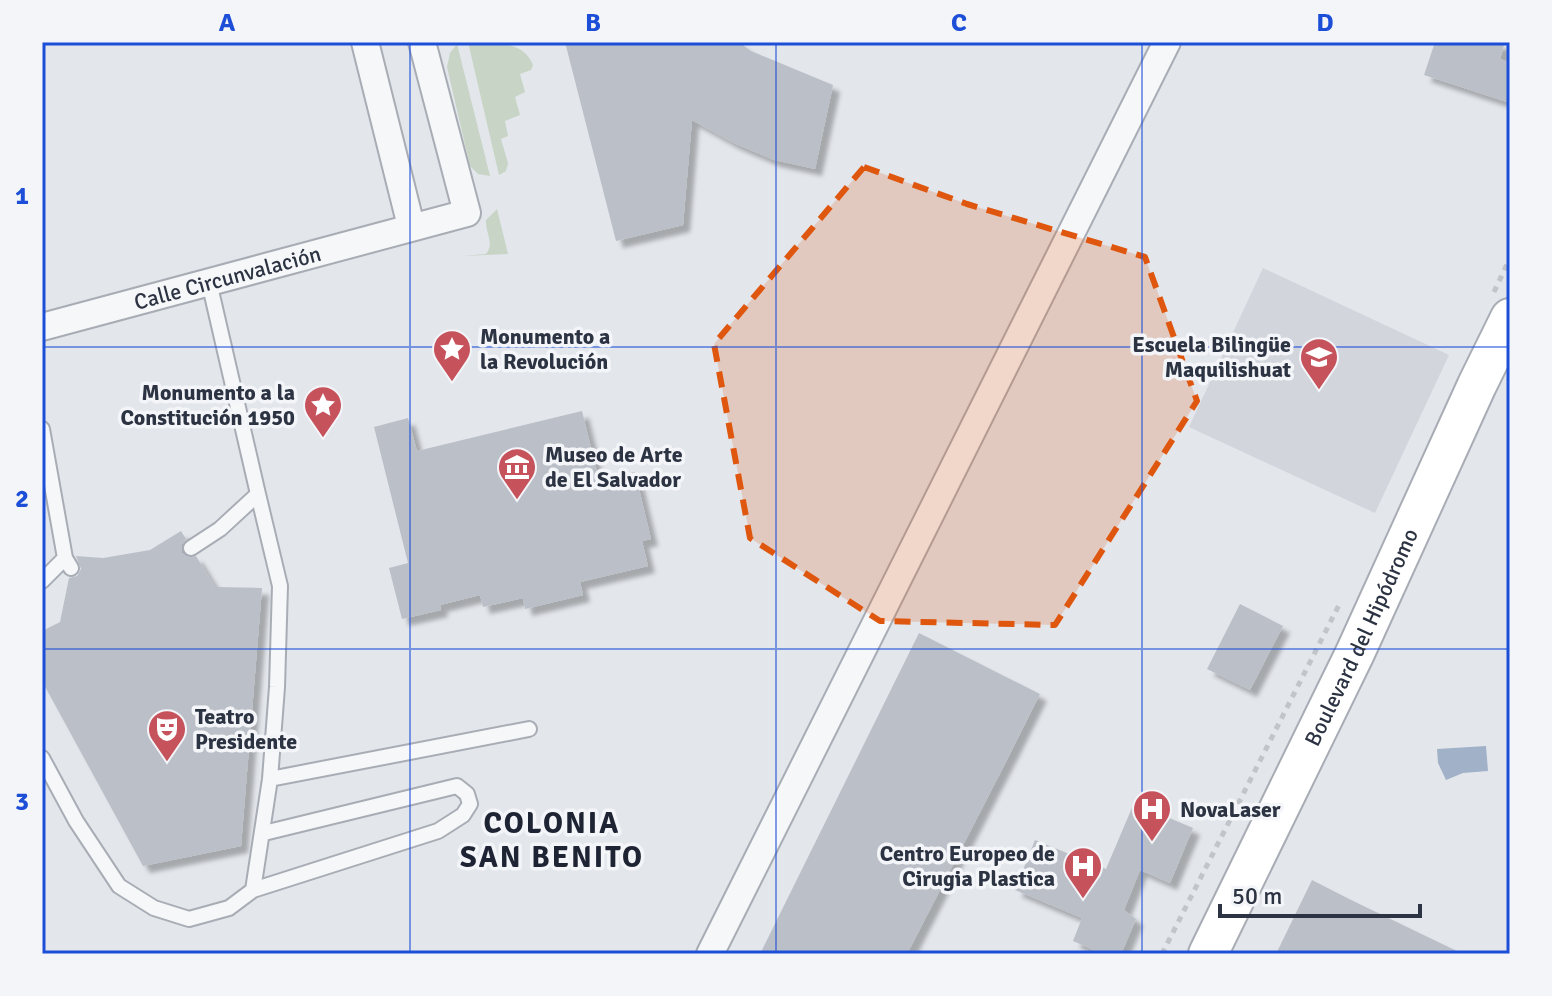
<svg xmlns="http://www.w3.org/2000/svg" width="1552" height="996" font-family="Signika,sans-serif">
<defs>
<filter id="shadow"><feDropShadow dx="7" dy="7" stdDeviation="2" flood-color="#0004"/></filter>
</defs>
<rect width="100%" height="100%" fill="#e3e6eb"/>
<path fill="#d2d5dc" d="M1263,268L1449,355L1375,513L1189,427Z"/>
<path fill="#c8d4c5" d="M468,42C491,42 524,40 533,65L531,70L520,74L525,92L515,97L520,115L505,121L508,136L501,139L508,163L506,171L499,175Z
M457,44L490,176L478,174L470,166L447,67L450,53Z
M497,209L508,254L462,256L486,254C495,244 485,232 486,220Z"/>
<path fill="#a1b2c8" d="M1486,746L1488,771L1463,773L1446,780L1438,763L1437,749Z"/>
<path fill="#bbbfc7" filter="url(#shadow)" d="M565,42H739L751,51L833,85L815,169L774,160L734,143L692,120L683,225L616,241Z
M1435,42H1505L1500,59L1510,63V103L1424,75Z
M582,411L599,480L635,472L651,539L642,541L648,566L580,582L583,595L525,609L523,598L483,607L480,595L440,605L441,610L402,619L389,568L408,563L374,427L408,418L417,451Z
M181,531L186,539L182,544V553L187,557L196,556L215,587L262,588L241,846L143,866L42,681V631L60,622L69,578L77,576L81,569L76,556L103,558L150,550Z
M1240,604L1283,626L1250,690L1207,669Z
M919,633L1040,694L1011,752L907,954H760Z
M1134,803L1193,828L1170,883L1140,870L1124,910L1136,919L1121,954H1103L1073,941L1082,918L1015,890L1035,840L1106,869Z
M1312,880L1349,899L1463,954H1276Z"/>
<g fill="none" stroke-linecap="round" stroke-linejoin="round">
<g stroke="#a8adb5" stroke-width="18">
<path id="lane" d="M209,282L258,494
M42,429L65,558
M42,581L65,558L71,568
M42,758L76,821L119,886L154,908L189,919L229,908L253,890L270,779L277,687L280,586L258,494L220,529L191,548
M270,779L529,729
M253,890L438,831L463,815L470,804L467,794L457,786L264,833"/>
</g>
<g stroke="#a8adb5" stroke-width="30">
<g id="street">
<path d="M365,42L411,226"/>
<path id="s1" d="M42,327L467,213L422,42"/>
<path d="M710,954L1167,42"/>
</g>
</g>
<g stroke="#a8adb5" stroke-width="42">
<g id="secondary">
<path id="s2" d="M1208,954L1355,653L1477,385L1510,318"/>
</g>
</g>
<path stroke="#c1c4c9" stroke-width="5" stroke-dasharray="6 6" stroke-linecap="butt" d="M1494,292L1510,258
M1162,954L1339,605"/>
<use href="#lane" stroke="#f6f7f9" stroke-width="14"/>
<use href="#street" stroke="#f6f7f9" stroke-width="26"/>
<use href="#secondary" stroke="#fff" stroke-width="38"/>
</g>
<path fill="#df570f" fill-opacity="0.2" stroke="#df570f" stroke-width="6" stroke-dasharray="16 10" stroke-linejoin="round" d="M864,167L967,204L1145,257L1197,401L1055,625L880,621L750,538L714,344Z"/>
<path fill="none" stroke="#1d4ed8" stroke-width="2" stroke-opacity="0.55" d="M410,42V954M776,42V954M1142,42V954M42,347H1510M42,649H1510"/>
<defs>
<g id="sight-pin" transform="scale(2)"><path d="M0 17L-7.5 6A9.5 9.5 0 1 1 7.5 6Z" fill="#c6525c" stroke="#f3f5f8"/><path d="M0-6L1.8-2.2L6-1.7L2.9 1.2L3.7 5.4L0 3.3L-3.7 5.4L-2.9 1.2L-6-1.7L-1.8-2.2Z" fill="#fff"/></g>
<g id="school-pin" transform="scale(2)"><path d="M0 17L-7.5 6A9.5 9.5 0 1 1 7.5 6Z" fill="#c6525c" stroke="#f3f5f8"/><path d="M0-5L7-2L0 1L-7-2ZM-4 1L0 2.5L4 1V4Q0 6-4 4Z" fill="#fff"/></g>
<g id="museum-pin" transform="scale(2)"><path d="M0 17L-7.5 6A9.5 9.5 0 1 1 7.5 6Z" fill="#c6525c" stroke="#f3f5f8"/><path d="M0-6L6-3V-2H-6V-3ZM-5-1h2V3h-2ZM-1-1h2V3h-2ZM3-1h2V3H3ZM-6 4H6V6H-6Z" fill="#fff"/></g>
<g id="theatre-pin" transform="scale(2)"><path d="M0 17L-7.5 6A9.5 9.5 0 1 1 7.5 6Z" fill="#c6525c" stroke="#f3f5f8"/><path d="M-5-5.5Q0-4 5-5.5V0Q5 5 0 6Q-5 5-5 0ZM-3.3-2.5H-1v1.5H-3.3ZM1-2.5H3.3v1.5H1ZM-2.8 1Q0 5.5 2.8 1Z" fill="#fff"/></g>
<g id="hospital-pin" transform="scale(2)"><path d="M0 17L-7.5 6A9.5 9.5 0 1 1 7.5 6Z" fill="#c6525c" stroke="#f3f5f8"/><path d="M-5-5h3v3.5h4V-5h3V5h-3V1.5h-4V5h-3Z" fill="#fff"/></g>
</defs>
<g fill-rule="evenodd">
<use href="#sight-pin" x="452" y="349"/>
<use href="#school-pin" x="1319" y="357"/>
<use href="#sight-pin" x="323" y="405"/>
<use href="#museum-pin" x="517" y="467"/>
<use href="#theatre-pin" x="167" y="729"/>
<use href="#hospital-pin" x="1152" y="809"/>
<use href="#hospital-pin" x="1083" y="866"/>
</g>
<g text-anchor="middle" stroke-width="7" stroke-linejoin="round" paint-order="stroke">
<g font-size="22" fill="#2c3342" stroke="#f3f5f8">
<text dy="8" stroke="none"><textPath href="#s1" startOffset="192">Calle Circunvalación</textPath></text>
<text dy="8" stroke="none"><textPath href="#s2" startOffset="352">Boulevard del Hipódromo</textPath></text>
</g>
<g font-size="22" font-weight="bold" fill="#2c3342" stroke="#f3f5f8" text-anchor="start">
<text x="480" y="344">Monumento a<tspan x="480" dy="25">la Revolución</tspan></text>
<text x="1291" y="352" text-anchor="end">Escuela Bilingüe<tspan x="1291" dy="25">Maquilishuat</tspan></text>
<text x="295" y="400" text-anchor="end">Monumento a la<tspan x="295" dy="25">Constitución 1950</tspan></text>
<text x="545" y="462">Museo de Arte<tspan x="545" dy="25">de El Salvador</tspan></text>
<text x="195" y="724">Teatro<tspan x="195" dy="25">Presidente</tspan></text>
<text x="1180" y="817">NovaLaser</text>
<text x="1055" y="861" text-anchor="end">Centro Europeo de<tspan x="1055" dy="25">Cirugia Plastica</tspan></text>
</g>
<g font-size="30" font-weight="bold" letter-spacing="2" fill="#1e2433" stroke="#f3f5f8">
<text x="552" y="833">COLONIA<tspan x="552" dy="34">SAN BENITO</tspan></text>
</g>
</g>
<rect width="1552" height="996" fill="none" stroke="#f3f5f8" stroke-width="88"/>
<path d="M1220 904v12h200v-12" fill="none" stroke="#2c3342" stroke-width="4"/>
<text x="1232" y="904" font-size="24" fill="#2c3342" stroke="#f3f5f8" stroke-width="6" paint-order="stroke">50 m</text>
<rect x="44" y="44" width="1464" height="908" fill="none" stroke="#1d4ed8" stroke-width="3"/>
<g font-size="26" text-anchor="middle" font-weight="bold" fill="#1d4ed8">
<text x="227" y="31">A</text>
<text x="593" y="31">B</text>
<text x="959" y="31">C</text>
<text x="1325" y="31">D</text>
<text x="22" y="204">1</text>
<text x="22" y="507">2</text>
<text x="22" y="810">3</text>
</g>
</svg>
